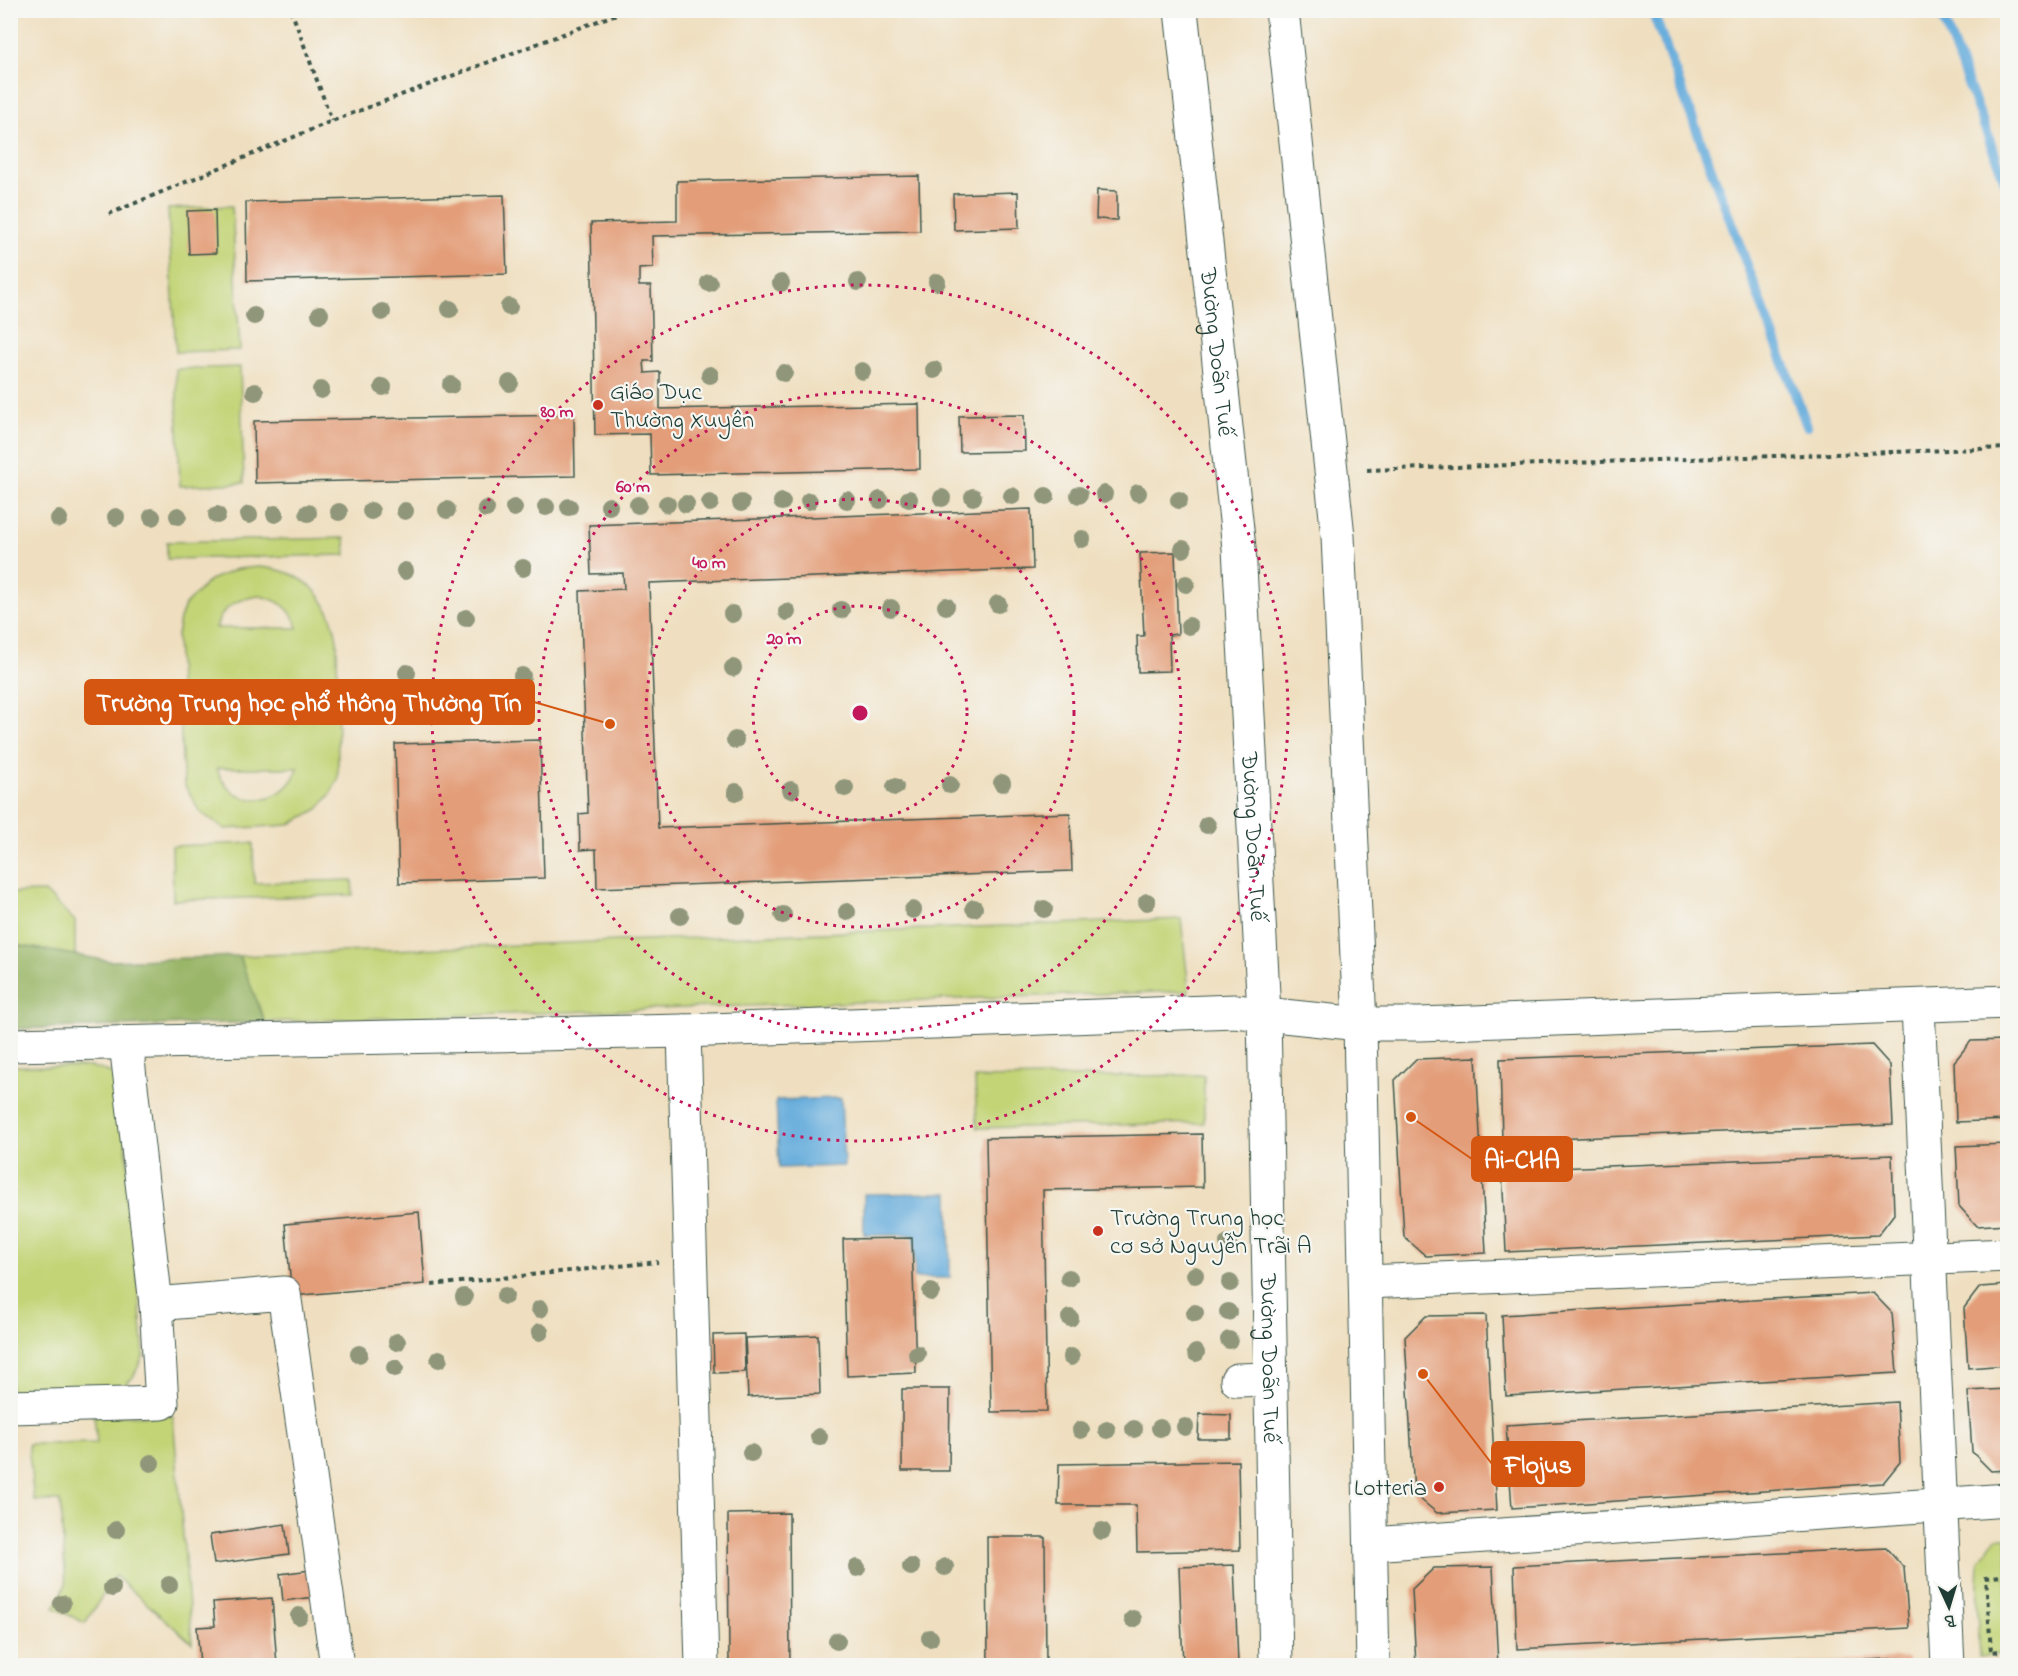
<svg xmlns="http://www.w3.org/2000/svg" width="2018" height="1676" font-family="'Indie Flower',sans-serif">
<rect width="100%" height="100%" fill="#f6f6f2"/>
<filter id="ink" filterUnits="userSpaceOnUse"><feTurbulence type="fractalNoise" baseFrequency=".0167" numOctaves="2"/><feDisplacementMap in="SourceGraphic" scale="12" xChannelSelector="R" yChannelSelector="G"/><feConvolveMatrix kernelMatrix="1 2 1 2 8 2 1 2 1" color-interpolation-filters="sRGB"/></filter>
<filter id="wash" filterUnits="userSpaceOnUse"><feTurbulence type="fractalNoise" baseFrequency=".008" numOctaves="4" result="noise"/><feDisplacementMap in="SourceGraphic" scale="24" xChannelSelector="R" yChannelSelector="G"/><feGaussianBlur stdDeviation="1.35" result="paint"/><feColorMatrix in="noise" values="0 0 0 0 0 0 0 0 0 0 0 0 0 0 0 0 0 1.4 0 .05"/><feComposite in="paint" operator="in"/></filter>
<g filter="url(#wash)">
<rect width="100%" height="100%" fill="#efdfc0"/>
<path fill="#c3d477" stroke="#718856" stroke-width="1.5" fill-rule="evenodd" d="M232,206L240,350L176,352L168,209Z
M240,367L244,483L180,486L176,369Z
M345,538L346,555L167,559V542Z
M258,567C305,570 329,595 337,640L338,779L329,796L318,809L289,825L225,829L200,812L185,786L182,761L177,635L180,619L185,605L210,580L237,569ZM259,596C280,600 291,608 298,628H216C222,606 237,599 259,596ZM217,768H298C285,808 229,811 217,768Z
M253,843L254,883L352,880L353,895L173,900L172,846Z
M45,892L75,921V956L11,944L10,893Z
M1181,919L1189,991L265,1022L239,956Z
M11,1066L92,1067L109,1072L121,1086L144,1355L133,1377L118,1392L11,1397Z
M1204,1075V1123L977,1128L975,1078Z
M94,1415L173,1416L192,1643L115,1576L85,1623L54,1608L66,1584L60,1501H34L28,1444L97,1443Z
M1997,1537H2007V1653L1980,1657L1977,1611L1979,1561Z"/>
<path fill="#9ab668" stroke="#5c7a4e" stroke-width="1.5" d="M10,944L110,961L239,956L265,1022L11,1029Z"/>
<path fill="#64abdb" stroke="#427488" stroke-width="1.5" d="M841,1098L844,1166L779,1168L776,1100Z
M949,1193L950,1278H915L914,1235H864V1194Z"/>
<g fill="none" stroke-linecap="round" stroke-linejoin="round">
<path stroke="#64abdb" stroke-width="10" d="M1652,10L1807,426
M1940,10L2008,189"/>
</g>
<g id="blocks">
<path fill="#e39e79" d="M919,176L920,231L652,236L653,268L639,269V286H651L653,361H644L645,373L660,372V409L919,404L920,469L651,475L650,434L595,435L591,223L677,221V181Z
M1097,190L1117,191V220L1096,219Z
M1018,192L1019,228L954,230L953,194Z
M504,195L507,274L247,281L246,202Z
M215,210L216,253L189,254L187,211Z
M574,415L575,476L255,483L254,421Z
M1024,415L1025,451L960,452L959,416Z
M1031,509L1033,569L649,583L658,828L1070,813L1072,871L597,888L596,849L580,850L579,814L588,813L580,591L624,589L623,573L591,574L589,525Z
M1175,552L1178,634L1169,635L1170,671L1138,672L1137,636H1144L1140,553Z
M540,740L544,878L399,883L395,744Z
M2007,1040V1120L1956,1122L1954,1062L1971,1041Z
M1872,1045L1890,1065L1893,1125L1502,1141L1500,1059Z
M1476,1057L1486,1253L1426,1256L1404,1237L1395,1080L1416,1059Z
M1202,1134L1203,1187L1043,1190L1047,1411L991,1412L986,1138Z
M2007,1144V1224L1977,1226L1959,1206L1956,1146Z
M1892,1155L1894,1214L1878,1235L1506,1252L1502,1170Z
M419,1212L425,1284L292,1296L285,1224Z
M912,1238L916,1373L847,1376L843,1239Z
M2007,1285V1365L1968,1368L1964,1308L1980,1287Z
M1873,1293L1892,1313L1897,1373L1506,1396L1502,1315Z
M1486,1315L1497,1510L1437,1513L1414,1494L1405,1337L1426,1316Z
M744,1334L745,1372L714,1373L713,1335Z
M818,1335L820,1394L748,1397L745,1338Z
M902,1389H950L949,1471H902Z
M2007,1389V1470L1991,1471L1972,1452L1968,1391Z
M1897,1402L1900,1462L1883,1483L1512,1508L1506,1425Z
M1199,1414L1231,1415V1439H1198Z
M1238,1461L1240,1550L1137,1552L1136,1505H1058L1059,1464Z
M789,1513L790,1665H729L728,1514Z
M285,1524L289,1554L214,1564L210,1535Z
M987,1537H1045L1046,1665H988Z
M1886,1548L1904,1568L1909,1628L1517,1649L1514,1566Z
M1234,1565L1238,1663L1183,1665L1179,1567Z
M1493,1567L1498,1665H1416L1412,1589L1434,1568Z
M310,1570L314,1597L283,1601L280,1574Z
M272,1598L277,1665H200L197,1627L215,1626L213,1602Z
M1908,1658V1665H1786V1664Z"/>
</g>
</g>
<g filter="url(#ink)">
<use href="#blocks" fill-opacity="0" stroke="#3e5549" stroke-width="1.5"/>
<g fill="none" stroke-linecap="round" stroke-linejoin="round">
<g stroke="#3e5549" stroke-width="35">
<g id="minor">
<path id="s1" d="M1181,10L1239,548L1264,1013L1276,1666"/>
<path d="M1282,10L1338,536L1360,1024L1373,1666"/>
<path d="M1918,1007L1948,1666"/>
<path d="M684,1031L702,1666"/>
<path d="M10,1045L684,1031L1235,1011L1360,1024H1420L2008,1002"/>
<path d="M1366,1282L2008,1255"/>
<path d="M156,1304L284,1293L337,1666"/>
<path d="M1237,1380L1271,1379"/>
<path d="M10,1407L162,1403L156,1304L126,1043"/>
<path d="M1371,1544L2008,1500"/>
</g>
</g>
<path stroke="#3e5549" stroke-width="4" stroke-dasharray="4.5 4.5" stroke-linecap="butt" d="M291,10L332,121
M109,214L332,121L627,10
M1367,470L2008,448
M432,1285L658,1262
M2008,1575L1986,1578L1991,1652L2008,1650"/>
<use href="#minor" stroke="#fff" stroke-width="33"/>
</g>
<g fill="#8f967a">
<circle cx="858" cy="282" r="9"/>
<circle cx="937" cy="282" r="9"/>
<circle cx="709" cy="283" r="9"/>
<circle cx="781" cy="283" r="9"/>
<circle cx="509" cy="307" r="9"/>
<circle cx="450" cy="309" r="9"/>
<circle cx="382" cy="312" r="9"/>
<circle cx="320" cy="314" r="9"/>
<circle cx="254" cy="316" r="9"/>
<circle cx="934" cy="370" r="9"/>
<circle cx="862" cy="371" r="9"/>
<circle cx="784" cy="373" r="9"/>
<circle cx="710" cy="375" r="9"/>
<circle cx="510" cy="383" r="9"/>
<circle cx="451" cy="385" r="9"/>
<circle cx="383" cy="387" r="9"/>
<circle cx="321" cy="390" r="9"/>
<circle cx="255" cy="392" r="9"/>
<circle cx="1138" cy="493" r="9"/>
<circle cx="1104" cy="494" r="9"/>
<circle cx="1079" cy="495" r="9"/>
<circle cx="1012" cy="496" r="9"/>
<circle cx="1046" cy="496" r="9"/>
<circle cx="973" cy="497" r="9"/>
<circle cx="942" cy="498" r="9"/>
<circle cx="909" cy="499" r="9"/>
<circle cx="847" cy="500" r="9"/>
<circle cx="880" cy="500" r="9"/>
<circle cx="1179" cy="500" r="9"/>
<circle cx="809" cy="501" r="9"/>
<circle cx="782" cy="502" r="9"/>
<circle cx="710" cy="503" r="9"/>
<circle cx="741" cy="503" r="9"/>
<circle cx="667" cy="504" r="9"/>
<circle cx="686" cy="504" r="9"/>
<circle cx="638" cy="505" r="9"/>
<circle cx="609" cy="506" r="9"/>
<circle cx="546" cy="507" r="9"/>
<circle cx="569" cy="507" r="9"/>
<circle cx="514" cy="508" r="9"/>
<circle cx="486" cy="509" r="9"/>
<circle cx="447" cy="510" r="9"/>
<circle cx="371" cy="511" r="9"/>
<circle cx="405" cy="511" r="9"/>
<circle cx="339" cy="512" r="9"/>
<circle cx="308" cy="513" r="9"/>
<circle cx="275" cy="514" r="9"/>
<circle cx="217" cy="515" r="9"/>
<circle cx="249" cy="515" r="9"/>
<circle cx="178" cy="516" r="9"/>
<circle cx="116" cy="517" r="9"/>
<circle cx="152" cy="517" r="9"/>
<circle cx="59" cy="519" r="9"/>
<circle cx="1082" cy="539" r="9"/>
<circle cx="1183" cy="549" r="9"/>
<circle cx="523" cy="568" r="9"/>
<circle cx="405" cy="571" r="9"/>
<circle cx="1186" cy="584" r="9"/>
<circle cx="998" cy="604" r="9"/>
<circle cx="946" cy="606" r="9"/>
<circle cx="891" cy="608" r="9"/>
<circle cx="841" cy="610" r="9"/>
<circle cx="787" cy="612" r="9"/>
<circle cx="732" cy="614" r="9"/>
<circle cx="466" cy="618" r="9"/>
<circle cx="1189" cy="626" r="9"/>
<circle cx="733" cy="668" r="9"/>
<circle cx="407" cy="673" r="9"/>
<circle cx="522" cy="676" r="9"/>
<circle cx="735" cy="740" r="9"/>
<circle cx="1002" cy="783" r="9"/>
<circle cx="950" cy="785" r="9"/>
<circle cx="895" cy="787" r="9"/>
<circle cx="845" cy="788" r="9"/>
<circle cx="791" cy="790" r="9"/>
<circle cx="736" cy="792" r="9"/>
<circle cx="1207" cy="825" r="9"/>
<circle cx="1147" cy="902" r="9"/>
<circle cx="974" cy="908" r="9"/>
<circle cx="1044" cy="909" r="9"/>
<circle cx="913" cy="910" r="9"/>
<circle cx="847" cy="912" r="9"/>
<circle cx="737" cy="915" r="9"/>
<circle cx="783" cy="915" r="9"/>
<circle cx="680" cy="916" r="9"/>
<circle cx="1228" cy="1243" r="9"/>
<circle cx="1195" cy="1275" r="9"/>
<circle cx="1069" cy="1278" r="9"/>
<circle cx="1230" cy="1283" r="9"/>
<circle cx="931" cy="1292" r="9"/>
<circle cx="505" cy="1296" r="9"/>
<circle cx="464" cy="1297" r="9"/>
<circle cx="540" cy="1309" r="9"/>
<circle cx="1228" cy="1312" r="9"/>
<circle cx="1195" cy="1313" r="9"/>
<circle cx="1070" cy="1318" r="9"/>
<circle cx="540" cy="1332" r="9"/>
<circle cx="1229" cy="1340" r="9"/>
<circle cx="397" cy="1342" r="9"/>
<circle cx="1196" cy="1353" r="9"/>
<circle cx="359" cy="1354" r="9"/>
<circle cx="917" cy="1354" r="9"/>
<circle cx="1071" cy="1357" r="9"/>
<circle cx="439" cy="1359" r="9"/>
<circle cx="395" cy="1368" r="9"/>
<circle cx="1185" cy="1427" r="9"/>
<circle cx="1160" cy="1428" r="9"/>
<circle cx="1134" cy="1429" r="9"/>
<circle cx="1081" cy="1430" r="9"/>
<circle cx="1107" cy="1430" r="9"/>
<circle cx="819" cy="1437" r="9"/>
<circle cx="751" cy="1453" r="9"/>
<circle cx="151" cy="1463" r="9"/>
<circle cx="116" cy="1530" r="9"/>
<circle cx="1102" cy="1531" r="9"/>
<circle cx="911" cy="1567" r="9"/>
<circle cx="945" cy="1567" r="9"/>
<circle cx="857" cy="1568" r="9"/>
<circle cx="169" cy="1585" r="9"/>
<circle cx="112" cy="1588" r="9"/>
<circle cx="62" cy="1604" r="9"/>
<circle cx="299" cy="1616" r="9"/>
<circle cx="1133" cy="1619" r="9"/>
<circle cx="930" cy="1638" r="9"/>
<circle cx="837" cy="1641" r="9"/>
</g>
</g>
<g fill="none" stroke="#c2185b" stroke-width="3" stroke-dasharray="3 6">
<circle cx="860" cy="713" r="107"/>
<circle cx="860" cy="713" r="214"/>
<circle cx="860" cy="713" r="321"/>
<circle cx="860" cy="713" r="428"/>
</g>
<g fill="#c8321e" stroke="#f6f6f2" stroke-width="2">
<circle cx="598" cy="405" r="6"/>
<circle cx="1098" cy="1231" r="6"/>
<circle cx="1439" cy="1487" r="6"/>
</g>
<g text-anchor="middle" stroke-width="4.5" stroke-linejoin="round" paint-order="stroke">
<g font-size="24" fill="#1f3d34" stroke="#f6f6f2">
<text dy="8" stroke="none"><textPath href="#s1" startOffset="344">Đường Doãn Tuế</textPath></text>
<text dy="8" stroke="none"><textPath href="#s1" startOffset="830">Đường Doãn Tuế</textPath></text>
<text dy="8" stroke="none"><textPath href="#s1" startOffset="1352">Đường Doãn Tuế</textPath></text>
</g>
<g font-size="24" fill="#1f3d34" stroke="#f6f6f2" text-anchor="start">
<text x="610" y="399">Giáo Dục<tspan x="610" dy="28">Thường Xuyên</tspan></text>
<text x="1110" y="1225">Trường Trung học<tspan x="1110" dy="28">cơ sở Nguyễn Trãi A</tspan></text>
<text x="1427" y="1495" text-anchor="end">Lotteria</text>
</g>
</g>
<circle cx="860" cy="713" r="9" fill="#c2185b" stroke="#f6f6f2" stroke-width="3"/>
<g font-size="18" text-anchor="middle" font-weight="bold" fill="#c2185b" stroke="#f6f6f2" stroke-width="4.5" stroke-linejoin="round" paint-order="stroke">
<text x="557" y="417">80 m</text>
<text x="633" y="492">60 m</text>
<text x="709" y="568">40 m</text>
<text x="784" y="644">20 m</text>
</g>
<path fill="none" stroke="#d45610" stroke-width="2" d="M610 724L534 702M1411 1117L1472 1159M1423 1374L1492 1464"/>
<g fill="#d45610" stroke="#f6f6f2" stroke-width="2">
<circle cx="610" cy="724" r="6"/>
<circle cx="1411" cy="1117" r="6"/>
<circle cx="1423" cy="1374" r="6"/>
</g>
<g fill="#d45610" stroke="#d45610" stroke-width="2">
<rect x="85" y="680" width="449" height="44" rx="6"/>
<rect x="1472" y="1137" width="100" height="44" rx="6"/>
<rect x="1492" y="1442" width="92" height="44" rx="6"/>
</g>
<g font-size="26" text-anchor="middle" font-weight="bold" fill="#fff">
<text x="309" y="711">Trường Trung học phổ thông Thường Tín</text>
<text x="1522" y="1168">Ai-CHA</text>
<text x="1538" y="1473">Flojus</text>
</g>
<rect width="2018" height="1676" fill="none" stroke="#f6f6f2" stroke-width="36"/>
<g transform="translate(1949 1607) rotate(176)" stroke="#f6f6f2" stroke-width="4.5" paint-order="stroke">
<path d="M0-4.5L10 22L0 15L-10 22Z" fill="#1f3d34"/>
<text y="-9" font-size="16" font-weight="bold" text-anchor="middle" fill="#1f3d34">B</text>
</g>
</svg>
